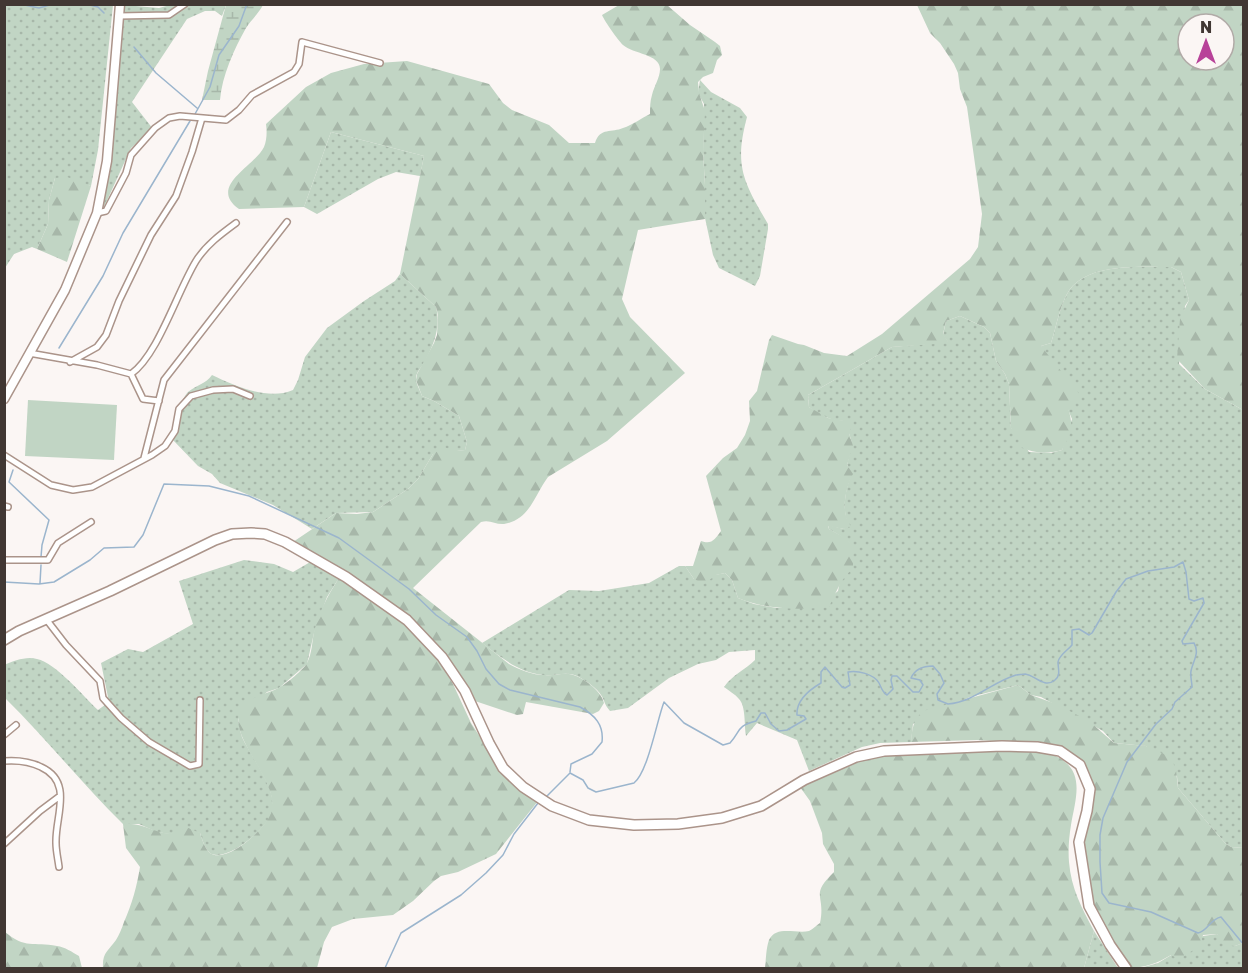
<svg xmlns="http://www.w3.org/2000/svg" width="1248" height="973" font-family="'Golos Text',sans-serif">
<defs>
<pattern id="grass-dots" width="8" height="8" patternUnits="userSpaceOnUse" patternTransform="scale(1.5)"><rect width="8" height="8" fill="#c1d5c4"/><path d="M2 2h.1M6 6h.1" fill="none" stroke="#a7b7a9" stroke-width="1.8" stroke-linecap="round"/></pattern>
<pattern id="forest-firs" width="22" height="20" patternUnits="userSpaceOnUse" patternTransform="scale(1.5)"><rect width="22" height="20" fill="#c1d5c4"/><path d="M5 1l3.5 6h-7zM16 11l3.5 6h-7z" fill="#a7b7a9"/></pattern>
<pattern id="wetland-marsh" width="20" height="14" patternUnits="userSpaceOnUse" patternTransform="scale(1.5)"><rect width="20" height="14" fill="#c1d5c4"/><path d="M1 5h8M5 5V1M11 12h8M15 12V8" fill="none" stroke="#a7b7a9"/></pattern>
</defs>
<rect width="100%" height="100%" fill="#fbf6f4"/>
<path fill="url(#grass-dots)" d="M174,4L226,5L222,16L215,11H205L187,19L132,102L153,129L131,148L99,218L124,5L159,8Z
M5,5H113L98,150L91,186L55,178L49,200L48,224L37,249L32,247L14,254L5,268Z
M700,80L711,92L740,108L747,117C734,166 743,181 768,224V229L760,276L755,286L719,268L713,255L705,218V185L703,152L704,104L698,93Z
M331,132L424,156L420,176L396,172L378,179L317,214L304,207Z
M1171,267L1181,272L1189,300L1185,306L1179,364L1205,389L1243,410V848L1231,847L1225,843L1178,788L1177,776L1146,746L1114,743L1103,731L1041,697L1031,695L1018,685L970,697L913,724L911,742L880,743L862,747L809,771L797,740L757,723L746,736C744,725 746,706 739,699C735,694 729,691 724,687C732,675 745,670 755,660V650L729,652L716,660L698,664L669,678L628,708L610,711C604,704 605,701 601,695C598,689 586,681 579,677C567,670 555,677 543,675C518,672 502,658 482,643L569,590L599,591L649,583L679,566H685L694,579L725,573L732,580L738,598L754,604L777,608H817L838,591L840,581L852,568C853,540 853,544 829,529L828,525L844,529L848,524C842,510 845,488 852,474L847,465C853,440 854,446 844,421C832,421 819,415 809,407L808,395L892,347L948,342L943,335L946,321L960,316L984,327L990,333L996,361L1005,374L1009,384L1011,428L1021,438L1029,452L1051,453L1062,450L1072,419L1041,346L1051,343C1056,328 1059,309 1067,294C1084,262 1140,267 1171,267Z
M400,274L436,307C441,327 434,344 425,361C422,367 416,372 416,378C416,384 420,390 422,396L434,401L459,416L467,442L465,450L433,454L418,479L408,489L373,512L336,513L312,529L273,505L220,483L212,474L198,466L172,439C175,428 180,400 188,392C196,385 206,384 212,375C235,386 268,401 293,390L298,380L305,357L327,328L364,301L395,281Z
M244,560L274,564L293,572L312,561L339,578L327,597L314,633L307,664L279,688L267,692L238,719C239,725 240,731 242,737C251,757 275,786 273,809C271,826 226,864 210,853C205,849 202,839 200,833L181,832L170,834L157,832L139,824H123C82,784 46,738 5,698L4,665C14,661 26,656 37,659C56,663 83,696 98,710L109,702L101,663L128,649L143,652L193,624L179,581Z
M1094,931L1118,968H1084Z
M1217,934L1235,946L1243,943V968H1140L1158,963L1203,936Z"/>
<path fill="url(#forest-firs)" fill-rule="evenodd" d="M619,5H667L690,25L715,42L720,46L722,55L717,60L713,73L703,77L698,82L699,93L705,111L703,152L705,185V219L638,230L622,299L630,317L685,373L607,441L548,477C535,494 530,520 504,524C496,525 490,519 481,522L413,588L509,664C520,670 532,675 545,675C553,676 561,673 569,674C582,676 601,690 604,703L599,711L593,714L526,702L523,714L517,715L469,699C439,634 415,619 357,580C336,566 316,552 293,542L336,513L357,514L373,512L408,489L418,479L433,454L444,447L454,451L465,450L467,442L459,416L434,401L422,396L416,380L417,374L434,343L437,335L438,315L436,307L400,274L424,156L331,132L304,207L239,209C207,186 255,166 264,147C267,140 267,131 266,124L306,87L331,73L364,64L407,61L489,84L503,103L512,110L549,125L569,143H595C600,127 612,133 623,128C633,125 641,118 650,114C650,108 650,101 652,95C654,86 660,78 660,69C660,54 633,54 623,45C618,40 605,22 602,15Z
M917,5H1243V410L1205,389L1177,359L1180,319L1189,300L1181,272L1171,267C1141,267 1084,262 1067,294C1059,309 1056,328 1051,343L1041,346L1081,396L1068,408C1074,426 1071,434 1062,450C1048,454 1034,454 1021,447L1020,438L1013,434L1011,428L1009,384L1005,374L996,361L990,333L984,327L960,316L946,321L943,334L949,343L892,347L808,395L809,407L828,418L850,422L852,426L849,433L853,446L847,465L853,474C845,488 840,515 852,527L844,529L828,526L829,529L847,539L853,547V568C839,582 838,589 829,607C798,610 767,610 738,598L732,580L725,573L716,575L704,584L694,579L685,566H693L701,541C712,545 715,539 721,531L706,476L723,458L737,448L745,435L750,421L749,401L757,391L769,340L772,335L798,344L804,345L824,353L847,356L882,334L970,259L978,247L982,214L967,107L960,89L958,73L954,64L940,43L930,33ZM1188,24H1224V60H1188Z
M67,177L91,186L67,262L37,249L48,224L49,200L55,178Z
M339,578L409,626L437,657L453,684L471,723L495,760L538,801L496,854L458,872L441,876L434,881L413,901L393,915L353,919L332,927L324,942L317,968H103C102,953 108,951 116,940C119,935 122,928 124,922C132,904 137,886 140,867L126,848L123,824C150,821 162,844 186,827L200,833C202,839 205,849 210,853C226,865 269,827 272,810C278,779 226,736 241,709C248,696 269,694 280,687C286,684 304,669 307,663C312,654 312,642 314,632C319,612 328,595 339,578Z
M1018,685L1031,695L1056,704L1089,721L1114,743L1146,746L1171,757L1176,770L1178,788L1225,843L1231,847L1243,848V943L1235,946L1225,945L1217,934L1203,935L1200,946L1179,959L1171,955C1158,963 1144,968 1129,968L1095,915L1079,871L1088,798L1084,774L1053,746L1048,744L977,740L911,742C912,729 913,720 923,711Z
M977,749C997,750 1033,747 1051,754C1087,768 1076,796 1071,825C1069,837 1068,850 1069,862C1071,888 1082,909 1094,931L1084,968H765C766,960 766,948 769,940C776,925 796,934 809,931C813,929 817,925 820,923C826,894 809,896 834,872V864L823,844L822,833L810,801L800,787L865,756Z
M4,931C26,950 33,941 57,946C65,947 72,952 79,956L82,968H5Z"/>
<path fill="url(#wetland-marsh)" d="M226,5H263C259,13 251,20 246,28C234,49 222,76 220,100H202L208,71Z"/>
<path fill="#c1d5c4" d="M28,400L117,405L114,460L25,456Z"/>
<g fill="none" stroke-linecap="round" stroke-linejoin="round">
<path stroke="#9bb5cd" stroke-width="1.5" d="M20,4L39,8L53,4
M86,4L98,7L104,13
M134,47L156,73L197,108
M195,114L210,87L219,55L239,26L247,4
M59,348L103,276L123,233L190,121
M13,470L9,482L49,520L42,545L41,557
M4,582L39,584L54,582L90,560L104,548L134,547L143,535L164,484L209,486L249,496L339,538L409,589L436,615L467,637L477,651L486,669L499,684L510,690L580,707C595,715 604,725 602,742L592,754L571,764L570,772
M40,583L41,565
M570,773L583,780L588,788L596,792L634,783C648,772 657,720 664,702L684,723L723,745L730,743C741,731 736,726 756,721L761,713H765L771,724L779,731L787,730L806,719L804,716L797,715C796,700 809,690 821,683V672L825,667L842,687L845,688L850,685L848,672C857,670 874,674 879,683C882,689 882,692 887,695L893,689L891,680L892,676H897L913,692H919L923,685L920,680L911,678C915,669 923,666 933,666L940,674L944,683L937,694L938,700L948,704C974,702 992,682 1016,675C1017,675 1024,674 1025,674C1035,675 1044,689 1055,680C1061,675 1058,669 1058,662C1059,655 1068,650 1072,645V630L1079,629L1089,635L1092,633L1116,592L1126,579L1148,571L1174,567L1183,562L1186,572L1189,599L1194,601L1203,598L1204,603L1182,641L1183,644L1194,643C1200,653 1193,661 1191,671C1190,676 1192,682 1192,687L1175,702L1172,709L1156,724L1127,762L1103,818L1100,835V862L1102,893L1109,903L1151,912L1198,933C1208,931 1210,919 1221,917L1244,945
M547,796L570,773
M385,968L401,933L461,895L486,873L503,855L514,834L538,803"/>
<g stroke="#ab948a" stroke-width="8">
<path id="street" d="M119,16L169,15L185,4
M97,213L106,211L126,173L131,155L155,128L169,118L180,116L226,120L239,110L252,95L294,72L299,64L302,42L380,63
M29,353L97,365L131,374L143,399L159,401
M70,362L97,347L106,335L119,301L151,235L176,196L192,152L202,118
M131,374C158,355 177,292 196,261C206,245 221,234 236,223
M4,455L51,485L73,490L92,487L152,455L165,446L175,431L179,409L191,396L213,390L233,389L250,396
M144,458L164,380L287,222
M4,506L8,507
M4,560H48L58,543L91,522
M46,619L66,645L100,681L103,698L121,718L149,742L190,766L199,764L200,700
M4,735L16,725
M4,761C18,760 29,761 41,767C74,782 55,816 56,843C56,851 58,859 59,867
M4,844L40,811L60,796"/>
</g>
<g stroke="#ab948a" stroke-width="11">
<path id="secondary" d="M4,399L65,290L97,213L107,161L120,4"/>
</g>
<g stroke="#ab948a" stroke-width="12">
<path id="primary" d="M4,640L19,631L110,591L215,540L232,534L251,533L265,534L285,542L346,577L407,620L442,657L465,691L489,743L503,768L523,787L552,806L589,820L634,825L678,824L722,818L761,806L804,780L856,757L884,751L1002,746L1037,747L1060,751L1080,765L1090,789L1087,811L1079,842L1089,906L1110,945L1126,968"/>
</g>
<use href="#street" stroke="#fff" stroke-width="5"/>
<use href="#secondary" stroke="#fff" stroke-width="8"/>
<use href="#primary" stroke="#fff" stroke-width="9"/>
</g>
<rect width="1248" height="973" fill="none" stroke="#413733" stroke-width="12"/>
<g transform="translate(1206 42)"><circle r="28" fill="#fbf6f4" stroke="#b1aaa7" stroke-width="1.5"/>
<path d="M0-4.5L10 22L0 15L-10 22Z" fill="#b84299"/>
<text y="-9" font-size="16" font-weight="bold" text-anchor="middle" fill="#413733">N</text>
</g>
</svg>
